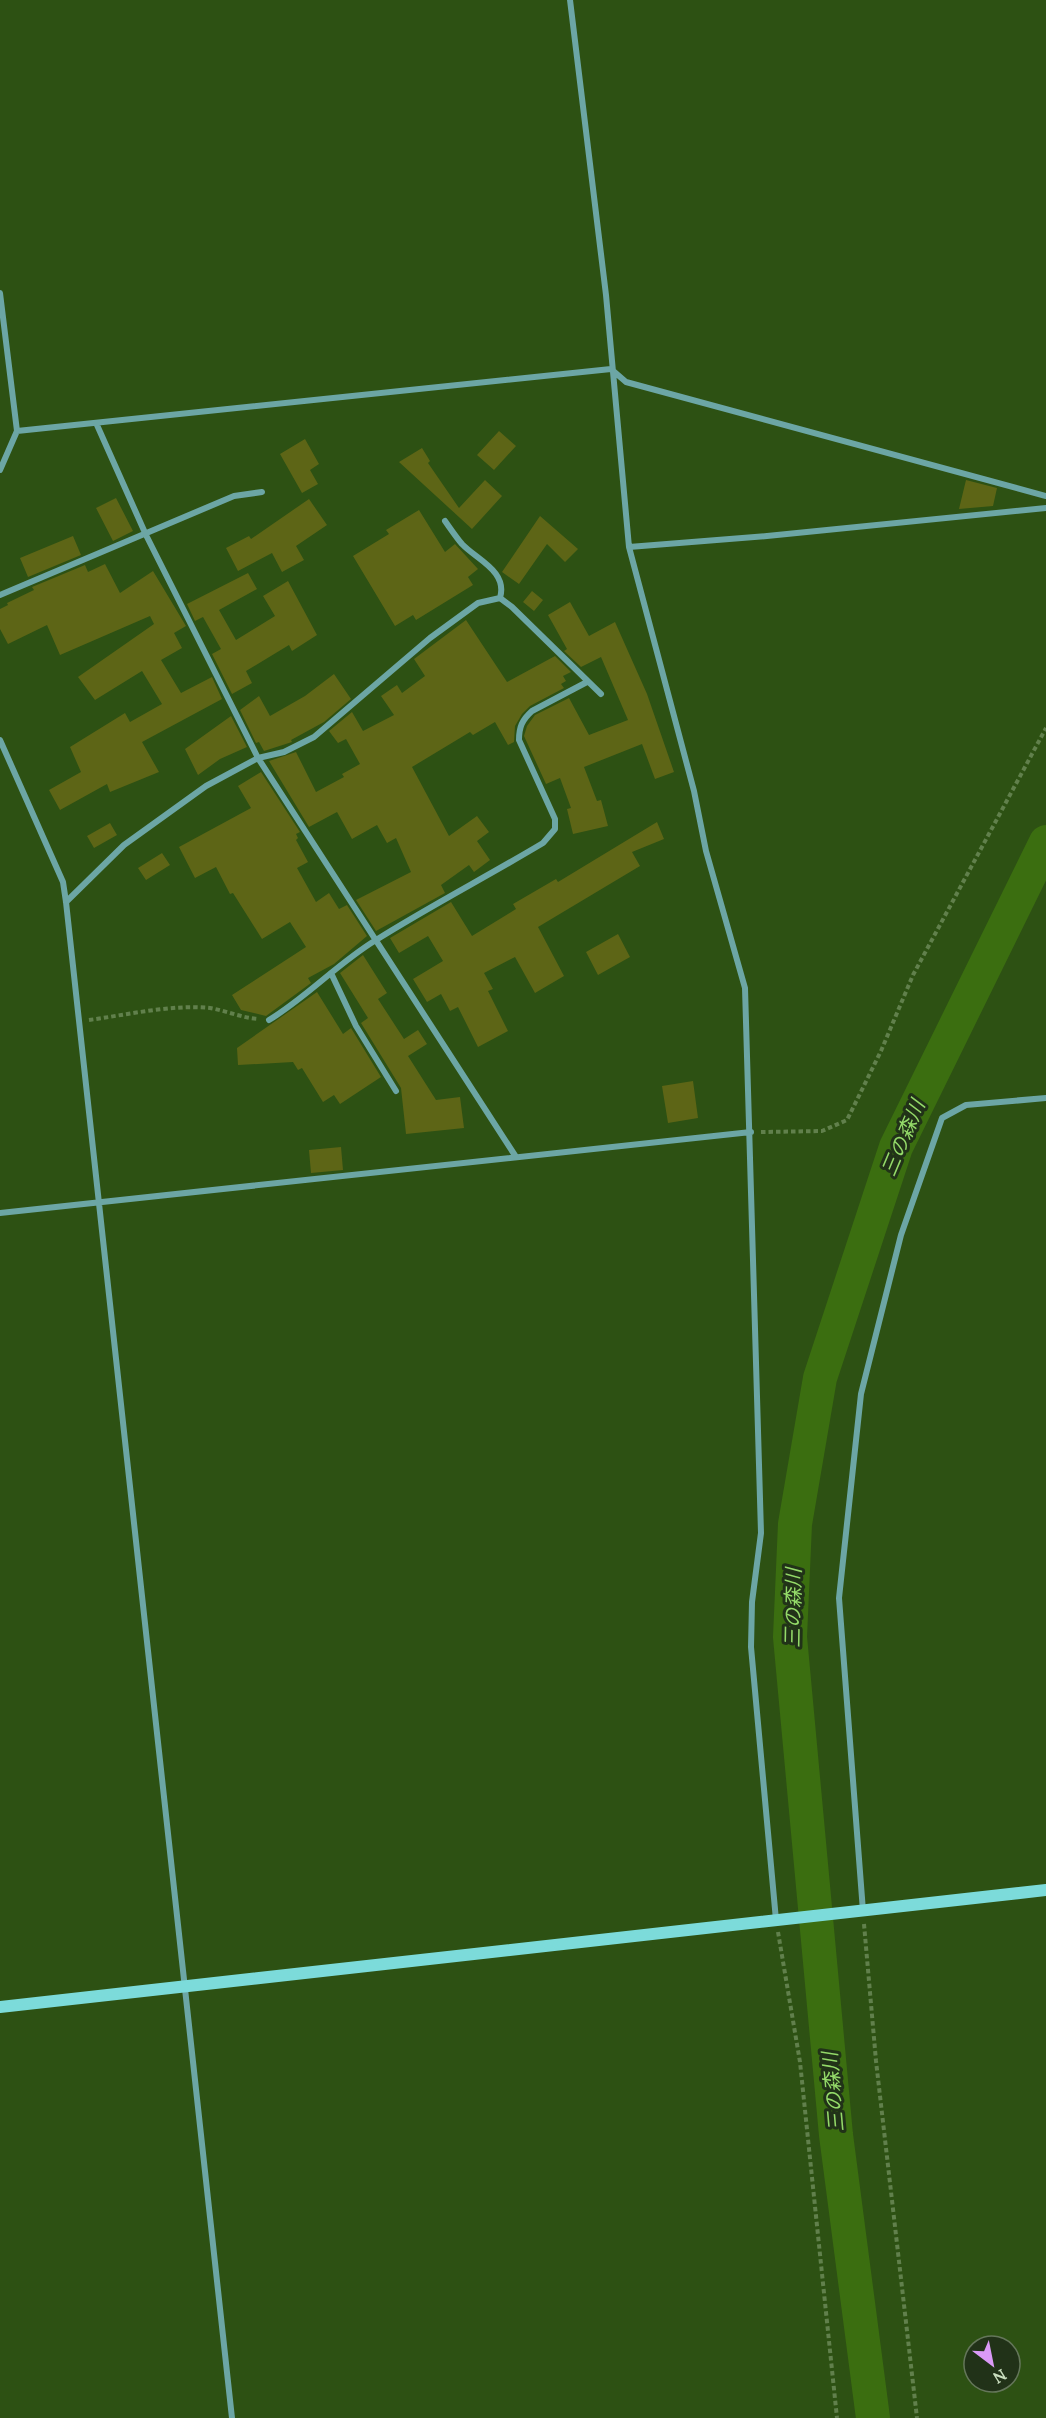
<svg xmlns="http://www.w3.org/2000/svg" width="1046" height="2418" font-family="Lora,'Noto Sans JP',serif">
<rect width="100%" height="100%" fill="#2d5113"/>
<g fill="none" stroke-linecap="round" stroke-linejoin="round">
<path stroke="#3b6e10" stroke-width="34" d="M873,2418L836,2135L790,1637L795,1524L820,1378L896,1147L1046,842"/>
</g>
<path fill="#5d6516" d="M499,431L516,446L494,470L477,455Z
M305,439L319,464L310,470L318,484L302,493L280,454Z
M422,448L430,461L428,463L459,508L485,480L502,496L472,529L399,462Z
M966,480L997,488L993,506L959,509Z
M116,498L133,531L113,541L96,508Z
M309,499L327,525L296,546L304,560L282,572L272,553L238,571L226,548L249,536L251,539Z
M419,510L445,552L455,544L478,569L468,577L473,585L416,620L413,615L395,626L353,556L389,534L386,530Z
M540,516L578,549L565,562L547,544L519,584L502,572Z
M73,536L81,555L28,577L20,558Z
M105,564L120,593L153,571L186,626L174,633L182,648L161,660L181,693L212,677L222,699L142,742L159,772L110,792L107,784L60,810L49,790L81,772L70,747L125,713L130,722L162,704L142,671L95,700L78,677L154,624L150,616L60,655L47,625L8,644L0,629V609L8,605L7,603L34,590L32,587L85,565L88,572Z
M248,573L257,589L219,610L236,640L275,616L263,596L288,581L317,635L292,651L289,645L246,671L252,683L232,694L212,654L221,649L203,617L195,621L187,604Z
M532,591L543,600L534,611L523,602Z
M570,602L589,636L615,622L647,694L674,772L655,779L642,744L584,767L597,801L601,800L608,826L573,834L567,809L571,808L560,778L546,784L524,736L527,726L535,715L569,698L589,735L628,720L601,657L581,667L564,651L567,649L548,615Z
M466,620L507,682L555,656L571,672L563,676L566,681L561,684L564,688L530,706L522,714L515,726L514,742L508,745L495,722L473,735L470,732L412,767L449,836L477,816L489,832L477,841L490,860L474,872L469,865L441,885L445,893L376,931L356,900L411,872L396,838L387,843L377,825L352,839L337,812L309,827L269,761L296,752L316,792L344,777L342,774L360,764L346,739L338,743L329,731L352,712L363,731L394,715L381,696L397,685L402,693L425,676L414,659Z
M334,674L351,699L324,722L291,740L292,742L264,751L259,742L256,743L240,710L259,696L270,716L305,696Z
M231,716L247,747L220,759L198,775L185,749Z
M261,772L300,832L296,834L298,838L296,840L308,862L297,868L316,902L329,893L339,909L347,905L367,936L334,964L308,978L311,983L266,1016L241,1010L232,995L306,947L290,922L262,939L233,893L230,894L216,867L195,878L179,847L251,808L238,786Z
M657,822L664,839L632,852L640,866L538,927L564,976L535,993L515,957L484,973L493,989L488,991L508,1031L478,1047L458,1007L450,1011L441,994L427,1002L413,979L443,961L428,936L399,953L390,938L451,902L472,936L516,909L513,904L556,879L558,882Z
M110,823L117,835L94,848L87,836Z
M162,853L170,865L146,880L138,868Z
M618,934L630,957L598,975L586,952Z
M363,955L387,993L378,999L404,1039L418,1030L427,1044L408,1056L436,1100L460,1097L464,1128L406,1134L401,1088L361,1023L368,1018L340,973Z
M317,992L343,1034L351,1028L381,1077L340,1104L334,1095L323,1102L302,1068L298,1070L293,1062L238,1065L237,1048Z
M693,1081L698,1118L668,1123L662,1086Z
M341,1147L343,1170L311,1173L309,1150Z"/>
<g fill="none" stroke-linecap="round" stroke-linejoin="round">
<path stroke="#61804c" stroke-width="4" stroke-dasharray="4.5 3" stroke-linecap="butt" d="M89,1020C126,1015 173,1004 210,1008C227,1011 242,1018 259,1019
M761,1132L822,1131L847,1120L881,1051L913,975L1046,728
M864,1924L876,2061L917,2418
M778,1932L800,2062L837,2418"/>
<path stroke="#6ca6a5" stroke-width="6" d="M570,0L606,295L629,547L694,791L706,851L745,988L761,1533L752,1602L751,1647L776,1920
M0,293L17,431L0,470
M97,425L146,535L258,758L516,1157
M17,431L611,369L626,382L1046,496
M445,521C450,528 456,537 462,544C477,560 508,571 500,598
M629,547L767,536L1046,508
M0,595L234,496L262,492
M0,740L63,882L66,902L232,2418
M66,902L124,845L206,786L258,758L284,752L314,737L430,638L478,603L500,598L512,607L601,694
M331,973L356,1026L396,1091
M269,1020C307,997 338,963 376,940C430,906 488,876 543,843L555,829V819L519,740C519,727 522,720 532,711L587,682
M0,1213L751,1132
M863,1911L839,1598L861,1394L901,1235L942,1118L966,1105L1046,1098"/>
<path stroke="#7cdbda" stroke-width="12" d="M0,2007L1046,1890"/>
</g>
<g text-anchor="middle" stroke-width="6" stroke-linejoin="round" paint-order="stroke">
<g font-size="20" font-style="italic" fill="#94da69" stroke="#213218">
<text transform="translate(903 1138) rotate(-67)" y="7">三の森川</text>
<text transform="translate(793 1608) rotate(-89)" y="7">三の森川</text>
<text transform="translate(833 2092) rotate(-95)" y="7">三の森川</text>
</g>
</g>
<g transform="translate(992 2364) rotate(148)"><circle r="28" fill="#213218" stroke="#64765a" stroke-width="1.5"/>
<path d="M0-4.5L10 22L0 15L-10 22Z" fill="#da9af6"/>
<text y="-9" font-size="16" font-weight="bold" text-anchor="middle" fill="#c8ddbd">N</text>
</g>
</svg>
